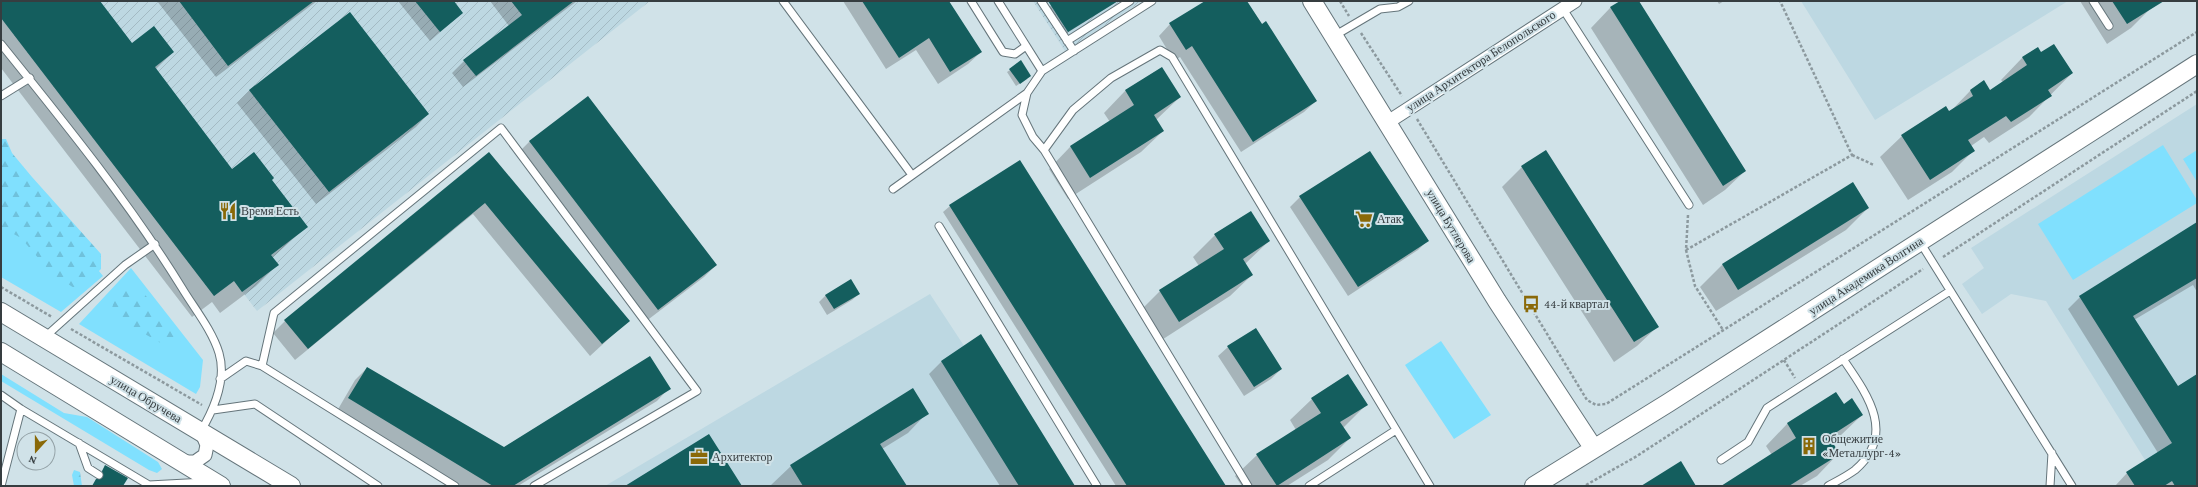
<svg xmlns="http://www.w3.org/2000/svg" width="2198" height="487" font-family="'Crimson Pro',serif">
<defs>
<pattern id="industrial-furrows" width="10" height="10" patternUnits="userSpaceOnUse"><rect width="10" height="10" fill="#bdd8e2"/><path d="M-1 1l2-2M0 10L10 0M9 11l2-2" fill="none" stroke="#a3bac3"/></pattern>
<pattern id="forest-firs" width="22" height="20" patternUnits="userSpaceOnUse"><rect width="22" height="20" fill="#80e0fe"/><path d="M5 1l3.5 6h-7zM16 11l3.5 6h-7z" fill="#6fc1db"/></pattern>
</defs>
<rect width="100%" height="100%" fill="#d0e2e8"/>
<path fill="#bdd8e2" d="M1801,1H2068L1875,120Z
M2197,104V483L2175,486L2172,481L2164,486H2135L2145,460L2046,301L2011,294L1982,314L1962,284L1984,268L1971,248Z
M930,294L1056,486H605Z"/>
<path fill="url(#industrial-furrows)" d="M1,1H650L257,311L234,281L214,296L1,18Z
M1033,1H1142L1065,51Z"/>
<path fill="#80e0fe" d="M2163,145L2197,200V203L2073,280L2038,224Z
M1,149L103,276L61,312L1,277Z
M2197,150V182L2183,159Z
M131,268L203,360L200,387L196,394L79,324Z
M1441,341L1491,415L1454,439L1405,365Z
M1,374L64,413L87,417L158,462L162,469L157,473L149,470L1,381Z"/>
<path fill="url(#forest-firs)" d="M1,139H6L12,153L32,177L101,254V269L79,291L52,274L21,238L1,227Z
M126,287L141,290L182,339L173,350L122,321L111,312L115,297Z
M74,470L80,472L82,486H74L72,475Z"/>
<path fill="#0003" d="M1,1H99L132,44L173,52L155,70L232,170L271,180L306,227L272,258L277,265L256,286L220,313L212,302L192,317L1,68Z
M157,1H317L216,77Z
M398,1H453L462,13L430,41Z
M490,1H577L463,87L452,73L464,61L509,26Z
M843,1H948L981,52L968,64L938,84L916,50L886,69Z
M1051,1H1118L1064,35L1048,8L1053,4Z
M1207,1H1246L1316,101L1304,112L1241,152L1180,57L1174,61L1159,36L1170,24Z
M1622,1H1637L1745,171L1725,190L1703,205L1591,28L1610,8Z
M1717,1H1724L1719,4Z
M2080,1H2146L2151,8L2131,28L2107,44Z
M2037,48L2041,54L2072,73L2029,117L1989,143L1984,137L1971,146L1974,150L1952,172L1908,200L1880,157L1902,136L1949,113L1970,91H1990L2003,82L2001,80L2022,58Z
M1161,68L1180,97L1156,120L1163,131L1141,152L1068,199L1049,169L1070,147L1110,122L1104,113L1125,91Z
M1010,70L1027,79L1016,86L1007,72Z
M250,90L428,114L416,127L316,204L237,103Z
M588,97L716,265L704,277L645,322L517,154L529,142Z
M489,153L628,321L590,356L473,214L295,360L273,333L285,321Z
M1522,167L1657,327L1637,346L1614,362L1502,187Z
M1853,184L1868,208L1846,230L1716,311L1700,287L1722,265Z
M1300,197L1427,241L1418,250L1348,296L1290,207Z
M950,206L1225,486H1116L943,212Z
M1251,212L1269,241L1245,264L1252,275L1230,296L1157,343L1138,313L1160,291L1199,266L1193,257L1215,235Z
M2197,224V292L2193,285L2134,320L2177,387L2197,375V486H2115L2127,473L2158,453L2068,309L2080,297Z
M859,294L852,300L827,315L819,302L826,295Z
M1228,347L1281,369L1271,379L1244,396L1218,356Z
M942,361L1074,486H1000L929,374Z
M367,368L504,448L669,388L657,401L518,486H460L337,411L355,380Z
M1836,393L1844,405L1862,415L1840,436L1831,442L1838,454L1817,476L1800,486H1726L1772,455L1766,446L1787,424Z
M1312,399L1366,405L1343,428L1350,438L1328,460L1287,486H1242L1235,476L1257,455L1296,430L1290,420Z
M927,413L908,433L882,449L905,486L771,485L791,466Z"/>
<path fill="#145e5e" d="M1,1H100L132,43L154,26L174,52L155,67L232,169L254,152L274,178L272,180L308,227L271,255L279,265L242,292L234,281L214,296L1,18Z
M179,1H314L228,66Z
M415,1H454L463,13L440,32Z
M511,1H574L476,76L463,60L522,15Z
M862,1H949L982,52L950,72L929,38L899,58Z
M1048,1H1118L1068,32Z
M1205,1H1247L1262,24L1266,21L1317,101L1253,142L1192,46L1186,50L1169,23Z
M1620,1H1639L1746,171L1723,186L1610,7Z
M2112,1H2164L2127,24Z
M350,12L429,114L329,192L249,90Z
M2054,44L2073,73L2048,90L2052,96L2011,122L2006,116L1968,140L1975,151L1930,180L1901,135L1946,106L1949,111L1973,96L1970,90L1984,80L1990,90L2027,65L2022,57L2038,47L2041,52Z
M1021,60L1031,76L1020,84L1009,69Z
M1162,67L1181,97L1154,115L1164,131L1090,178L1070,146L1134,105L1125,90Z
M588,96L717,265L658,310L529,141Z
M1546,150L1659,327L1634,342L1521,166Z
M1370,151L1429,241L1358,287L1299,196Z
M489,152L630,321L602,344L485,203L308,349L284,320Z
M1020,160L1226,486H1127L949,205Z
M1853,182L1869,208L1738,290L1722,264Z
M1251,211L1270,241L1243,259L1253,275L1179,322L1159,290L1224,249L1214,234Z
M2197,222V278L2133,316L2178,386L2197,374V486H2175L2172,481L2164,486H2135L2126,472L2172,443L2079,296Z
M851,279L860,294L834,309L825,295Z
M1256,328L1282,369L1254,387L1227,346Z
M981,334L1075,486H1019L941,361Z
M650,356L671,389L513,486H493L348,398L367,367L504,447Z
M1348,374L1368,405L1340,422L1351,438L1277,486L1256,454L1321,413L1311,398Z
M913,388L929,414L880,444L907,486H803L790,465Z
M1836,392L1844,404L1852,398L1863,415L1829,437L1840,454L1789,486H1721L1796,438L1787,423Z
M709,434L742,486H625Z
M1681,461L1696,486H1641Z
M105,465L128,478L123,486H92L96,479L103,477L102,471Z"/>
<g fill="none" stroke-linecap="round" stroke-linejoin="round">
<g stroke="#65757b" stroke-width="9">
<path id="lane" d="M783,1L912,175
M971,1L1003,52L1015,54L1026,46
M998,1L1042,71
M1041,1L1074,51
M1152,1L1042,71L1027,93L1022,115L1033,137L1044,150L1248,486
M2093,1L2109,26
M1563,9L1689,205
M1334,36L1380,9L1398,7L1409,1
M1067,41L1130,1
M1,44C64,122 129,202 182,288C194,308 212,330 219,353C227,380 214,409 201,431
M1,96L30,78
M1044,150L1073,110L1111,78L1160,50L1172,57L1430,486
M893,189L1027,93
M939,226L1097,486
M1920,242L2072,486
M45,337L125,265L155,244
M262,366L455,486
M220,379L246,361L262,366L274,313L501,128L697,391L534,486
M1,395L21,409L149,485L205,482
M213,410L255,404L378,486
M79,443L88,468L99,475
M1721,460L1748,442L1767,408L1950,291
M1,486L21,409
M1309,486L1396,430
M1828,486C1837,481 1847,476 1855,470C1897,434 1867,394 1843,359
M2050,486L2052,453"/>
</g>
<g stroke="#65757b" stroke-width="15">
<path id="street" d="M1388,122L1575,1
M183,462H195L205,455L207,445L201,431"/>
</g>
<g stroke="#65757b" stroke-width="20">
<path id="secondary" d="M1312,1L1497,301L1594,449
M1,312L291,486
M1,352L221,486
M1534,486L1668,403L2197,64"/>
</g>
<path stroke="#8c999e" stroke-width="2.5" stroke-dasharray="3 2" stroke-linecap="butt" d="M1340,1L1349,16
M1361,33L1402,96
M1417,119L1587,400L1596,405L1606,404L2197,32
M1852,155L1874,165
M1688,215L1686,250L1852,155L1780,1
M1686,250L1695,286L1723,330
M1943,257L2197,91
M1,287L52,317
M71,329L202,405
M1784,360L1795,378
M1586,485L1637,456L1923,269"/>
<use href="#lane" stroke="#fff" stroke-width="7"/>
<use href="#street" stroke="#fff" stroke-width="13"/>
<use href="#secondary" stroke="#fff" stroke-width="18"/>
</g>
<defs>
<g id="restaurant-bare" transform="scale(1.38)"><path d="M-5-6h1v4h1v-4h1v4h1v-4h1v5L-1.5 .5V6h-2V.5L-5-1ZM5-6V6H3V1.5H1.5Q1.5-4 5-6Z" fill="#8a6908" stroke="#d0e2e8" stroke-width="2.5" paint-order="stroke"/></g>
<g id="supermarket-bare" transform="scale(1.38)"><path d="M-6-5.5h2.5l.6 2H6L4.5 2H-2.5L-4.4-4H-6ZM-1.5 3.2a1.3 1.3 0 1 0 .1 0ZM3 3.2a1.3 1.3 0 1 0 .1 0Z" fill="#8a6908" stroke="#d0e2e8" stroke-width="2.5" paint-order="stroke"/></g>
<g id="bus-bare" transform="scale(1.38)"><path d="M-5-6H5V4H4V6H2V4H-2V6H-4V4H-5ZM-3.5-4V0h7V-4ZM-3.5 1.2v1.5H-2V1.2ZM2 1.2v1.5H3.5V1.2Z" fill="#8a6908" stroke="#d0e2e8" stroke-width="2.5" paint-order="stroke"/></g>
<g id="building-bare" transform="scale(1.38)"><path d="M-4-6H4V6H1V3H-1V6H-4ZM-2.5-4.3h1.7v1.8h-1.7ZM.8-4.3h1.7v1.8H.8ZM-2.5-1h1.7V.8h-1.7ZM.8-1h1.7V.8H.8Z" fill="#8a6908" stroke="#d0e2e8" stroke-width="2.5" paint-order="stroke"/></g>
<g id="office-bare" transform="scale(1.38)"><path d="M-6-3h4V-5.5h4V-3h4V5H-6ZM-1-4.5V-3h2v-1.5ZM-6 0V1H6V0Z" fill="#8a6908" stroke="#d0e2e8" stroke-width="2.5" paint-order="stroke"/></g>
</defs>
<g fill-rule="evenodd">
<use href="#restaurant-bare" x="228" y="211"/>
<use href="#supermarket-bare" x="1364" y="219"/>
<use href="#bus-bare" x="1531" y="304"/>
<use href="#building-bare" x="1809" y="446"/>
<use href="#office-bare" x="699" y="457"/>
</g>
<g text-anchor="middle" stroke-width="4" stroke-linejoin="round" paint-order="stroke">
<g font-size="12" fill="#363d40" stroke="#d0e2e8">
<text transform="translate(1481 61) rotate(-33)" y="4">улица Архитектора Белопольского</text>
<text transform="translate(1451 226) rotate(59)" y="4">улица Бутлерова</text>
<text transform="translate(1866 276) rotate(-33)" y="4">улица Академика Волгина</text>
<text transform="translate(146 399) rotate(31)" y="4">улица Обручева</text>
</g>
<g font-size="12" fill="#363d40" stroke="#d0e2e8" text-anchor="start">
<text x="241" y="215">Время Есть</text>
<text x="1377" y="223">Атак</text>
<text x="1544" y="308">44-й квартал</text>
<text x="1822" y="443">Общежитие<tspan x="1822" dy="14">«Металлург-4»</tspan></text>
<text x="712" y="461">Архитектор</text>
</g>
</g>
<rect width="2198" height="487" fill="none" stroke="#363d40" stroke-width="4"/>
<g transform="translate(36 451) rotate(201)"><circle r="19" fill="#d0e2e8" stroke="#92a0a5"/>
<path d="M0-3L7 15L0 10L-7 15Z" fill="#8a6908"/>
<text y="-6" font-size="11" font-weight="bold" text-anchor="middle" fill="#363d40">N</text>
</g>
</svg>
